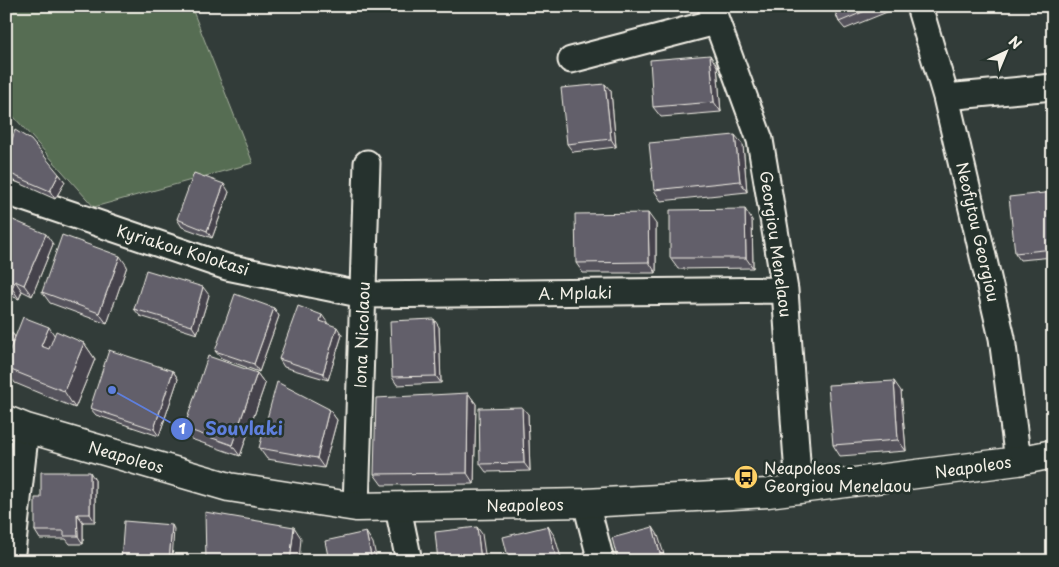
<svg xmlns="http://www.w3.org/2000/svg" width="1059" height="567" font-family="'Playpen Sans',sans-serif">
<rect width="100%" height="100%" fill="#323c39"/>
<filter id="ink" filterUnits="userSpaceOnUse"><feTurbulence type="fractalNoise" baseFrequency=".02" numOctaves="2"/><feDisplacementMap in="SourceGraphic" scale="10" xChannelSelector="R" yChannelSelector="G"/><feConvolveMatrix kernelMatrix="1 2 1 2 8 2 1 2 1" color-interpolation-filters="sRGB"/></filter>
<g filter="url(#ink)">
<path fill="#566d52" stroke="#a5af9d" d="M6,6H191L253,163L94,207L6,108Z"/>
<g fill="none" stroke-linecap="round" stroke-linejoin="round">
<g stroke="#f4f1e8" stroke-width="29">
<path id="minor" d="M711,6L760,140L785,290L799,490
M919,6L946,97L1002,338L1018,461
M571,60L716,22
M946,97L1053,87
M6,192L227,267L364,295L785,290
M586,503L601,561
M356,507L367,163
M398,508L409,561
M11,561L26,428"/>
</g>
<g stroke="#f4f1e8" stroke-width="31">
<path id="major" d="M6,420L26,428L229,487L356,507L586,503L768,493L1018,461L1053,454"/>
</g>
<use href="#minor" stroke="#26332d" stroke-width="25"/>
<use href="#major" stroke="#26332d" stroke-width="28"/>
</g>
<path fill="#54525c" stroke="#f4f1e8" d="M833,6H896L897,8L845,29L839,22Z
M717,66L721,112L661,117L653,107Z
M611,91L616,147L573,152L567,144Z
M743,145L747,192L661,201L654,190Z
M6,159L59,174L65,182L55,199L8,178L6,175Z
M229,192L212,238L182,227L177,219Z
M1053,192V257L1020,260L1015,253Z
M6,217L53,244L32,296L22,291L19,299L6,294Z
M752,220L753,268L678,269L670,258Z
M656,224V273H583L576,263Z
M127,266L107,324L50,303L42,292Z
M209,295L197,334L140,316L134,309Z
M274,308L279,316L259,372L221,358L215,351Z
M327,322V324L342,335L328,380L284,367L279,359Z
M439,327L441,383L397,385L392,377Z
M6,330L7,331L12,333L15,337L8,355L54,335L84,343L95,359L75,408L15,383L6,371V360L7,357H6Z
M173,371L178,379L159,436L96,415L90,408Z
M257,373L265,384L240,456L191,439L184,428Z
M901,391L906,451L840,456L833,445Z
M468,393L476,404L474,484L382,485L374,474Z
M329,409L337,420L324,468L267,459L259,448Z
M528,414L530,471L486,472L480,464Z
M95,480V522H83V544H70L66,539H40L35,531L41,498Z"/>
<path fill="#45424b" stroke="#f4f1e8" d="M710,55L717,66L721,112L714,102Z
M605,84L611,91L616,147L611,139Z
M735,135L743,145L747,192L740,181Z
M59,174L65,182L55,199L50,191Z
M224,184L229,192L212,238L207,231Z
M745,209L752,220L753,268L746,258Z
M648,213L656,224V273L649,262Z
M46,234L53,244L32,296L24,285Z
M120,256L127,266L107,324L99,313Z
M15,281L22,291L19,299L12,288Z
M203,287L209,295L197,334L192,326Z
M274,308L279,316L259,372L254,364Z
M322,315L327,322L325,329L320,321Z
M434,319L439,327L441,383L436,376Z
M49,327L60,344L53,362L41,346Z
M337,327L342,335L328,380L323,373Z
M12,333L15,337L7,357L6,355V348Z
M84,343L95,359L75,408L64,391Z
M173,371L178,379L159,436L154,429Z
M257,373L265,384L240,456L232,445Z
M894,381L901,391L906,451L898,440Z
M468,393L476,404L474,484L467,473Z
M522,407L528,414L530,471L524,463Z
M329,409L337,420L324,468L317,458Z
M90,472L95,480V522L90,514Z
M77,514L83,522V544L78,536Z
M172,525L174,529L172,561H169Z
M548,526L555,537L562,561H557Z
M294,527L301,538L299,561H290Z
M477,527L482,534L486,561H481Z
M653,527L658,535L666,561H662Z
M366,532L373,543L377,561H372Z"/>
<path fill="#625f6b" stroke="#f4f1e8" d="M833,6H877L839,22Z
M1051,6H1053V19Z
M710,55L714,102L653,107L650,60Z
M605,84L611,139L567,144L561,88Z
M15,130L31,140L59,174L50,191L6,172V159Z
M735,135L740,181L654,190L649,143Z
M194,173L224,184L207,231L177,219Z
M1053,192V249L1015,253L1009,197Z
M745,209L746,258H670V210Z
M648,213L649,262L576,263L575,214Z
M6,217L46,234L24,285L15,281L12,288L6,286Z
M62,235L120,256L99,313L42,292Z
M146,270L203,287L192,326L134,309Z
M235,294L274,308L254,364L215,351Z
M298,306L322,315L320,321L337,327L323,373L279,359Z
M23,317L49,327L41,346L49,349L56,331L84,343L64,391L6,368V360Z
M434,319L436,376L392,377L390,321Z
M6,331L12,333L6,348Z
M109,350L173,371L154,429L90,408Z
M208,356L257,373L232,445L184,428Z
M894,381L898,440L833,445L828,385Z
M277,382L329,409L317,458L259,448Z
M468,393L467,473L374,474L376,398Z
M522,407L524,463L480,464L479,408Z
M41,472H90V514H77L78,536H64V531H35V498H41Z
M205,512L294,527L290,561H206Z
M124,521L172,525L169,561H121Z
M548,526L557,561H509L503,537Z
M477,527L481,561H438L435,532Z
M653,527L662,561H618L612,538Z
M366,532L372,561H329L325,541Z"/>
</g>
<defs>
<g id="bus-disc" transform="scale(1.25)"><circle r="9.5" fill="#ffd166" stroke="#26332d"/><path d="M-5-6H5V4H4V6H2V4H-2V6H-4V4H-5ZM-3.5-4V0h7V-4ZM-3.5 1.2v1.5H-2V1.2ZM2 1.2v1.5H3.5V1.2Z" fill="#111"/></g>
</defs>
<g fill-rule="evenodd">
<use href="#bus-disc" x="746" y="477"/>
</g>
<g text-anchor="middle" stroke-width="5" stroke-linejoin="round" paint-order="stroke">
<g font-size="16" fill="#f4f1e8" stroke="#26332d">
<text transform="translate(978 232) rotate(77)" y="6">Neofytou Georgiou</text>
<text transform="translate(776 244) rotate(82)" y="6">Georgiou Menelaou</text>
<text transform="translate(183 250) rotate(17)" y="6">Kyriakou Kolokasi</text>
<text transform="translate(575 293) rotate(-1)" y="6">A. Mplaki</text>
<text transform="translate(362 335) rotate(-88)" y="6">Iona Nicolaou</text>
<text transform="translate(126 457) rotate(16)" y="6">Neapoleos</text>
<text transform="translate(973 467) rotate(-8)" y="6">Neapoleos</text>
<text transform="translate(525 505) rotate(-1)" y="6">Neapoleos</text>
</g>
<g font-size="16" fill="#f4f1e8" stroke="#26332d" text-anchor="start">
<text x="764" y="474">Neapoleos -<tspan x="764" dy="18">Georgiou Menelaou</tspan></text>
</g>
</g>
<path fill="none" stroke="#5e7fdd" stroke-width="2" d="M112 390L182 429"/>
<g fill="#5e7fdd" stroke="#26332d" stroke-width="2">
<circle cx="112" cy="390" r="5"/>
<circle cx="182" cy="429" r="12"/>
</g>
<g font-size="15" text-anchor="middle" font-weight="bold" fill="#fff">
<text x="182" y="434">1</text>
</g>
<g font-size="18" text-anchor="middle" font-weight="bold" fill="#5e7fdd" stroke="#26332d" stroke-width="5" stroke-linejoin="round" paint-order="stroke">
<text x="244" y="435">Souvlaki</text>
</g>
<rect width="1059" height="567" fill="none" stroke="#26332d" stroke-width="25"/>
<rect x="12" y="12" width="1034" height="542" fill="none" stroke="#f4f1e8" stroke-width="2" filter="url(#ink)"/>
<g transform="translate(1006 52) rotate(44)" stroke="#26332d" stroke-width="4" paint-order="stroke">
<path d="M0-4L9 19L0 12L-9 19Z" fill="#f4f1e8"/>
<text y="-8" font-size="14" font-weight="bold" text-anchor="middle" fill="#f4f1e8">N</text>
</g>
</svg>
